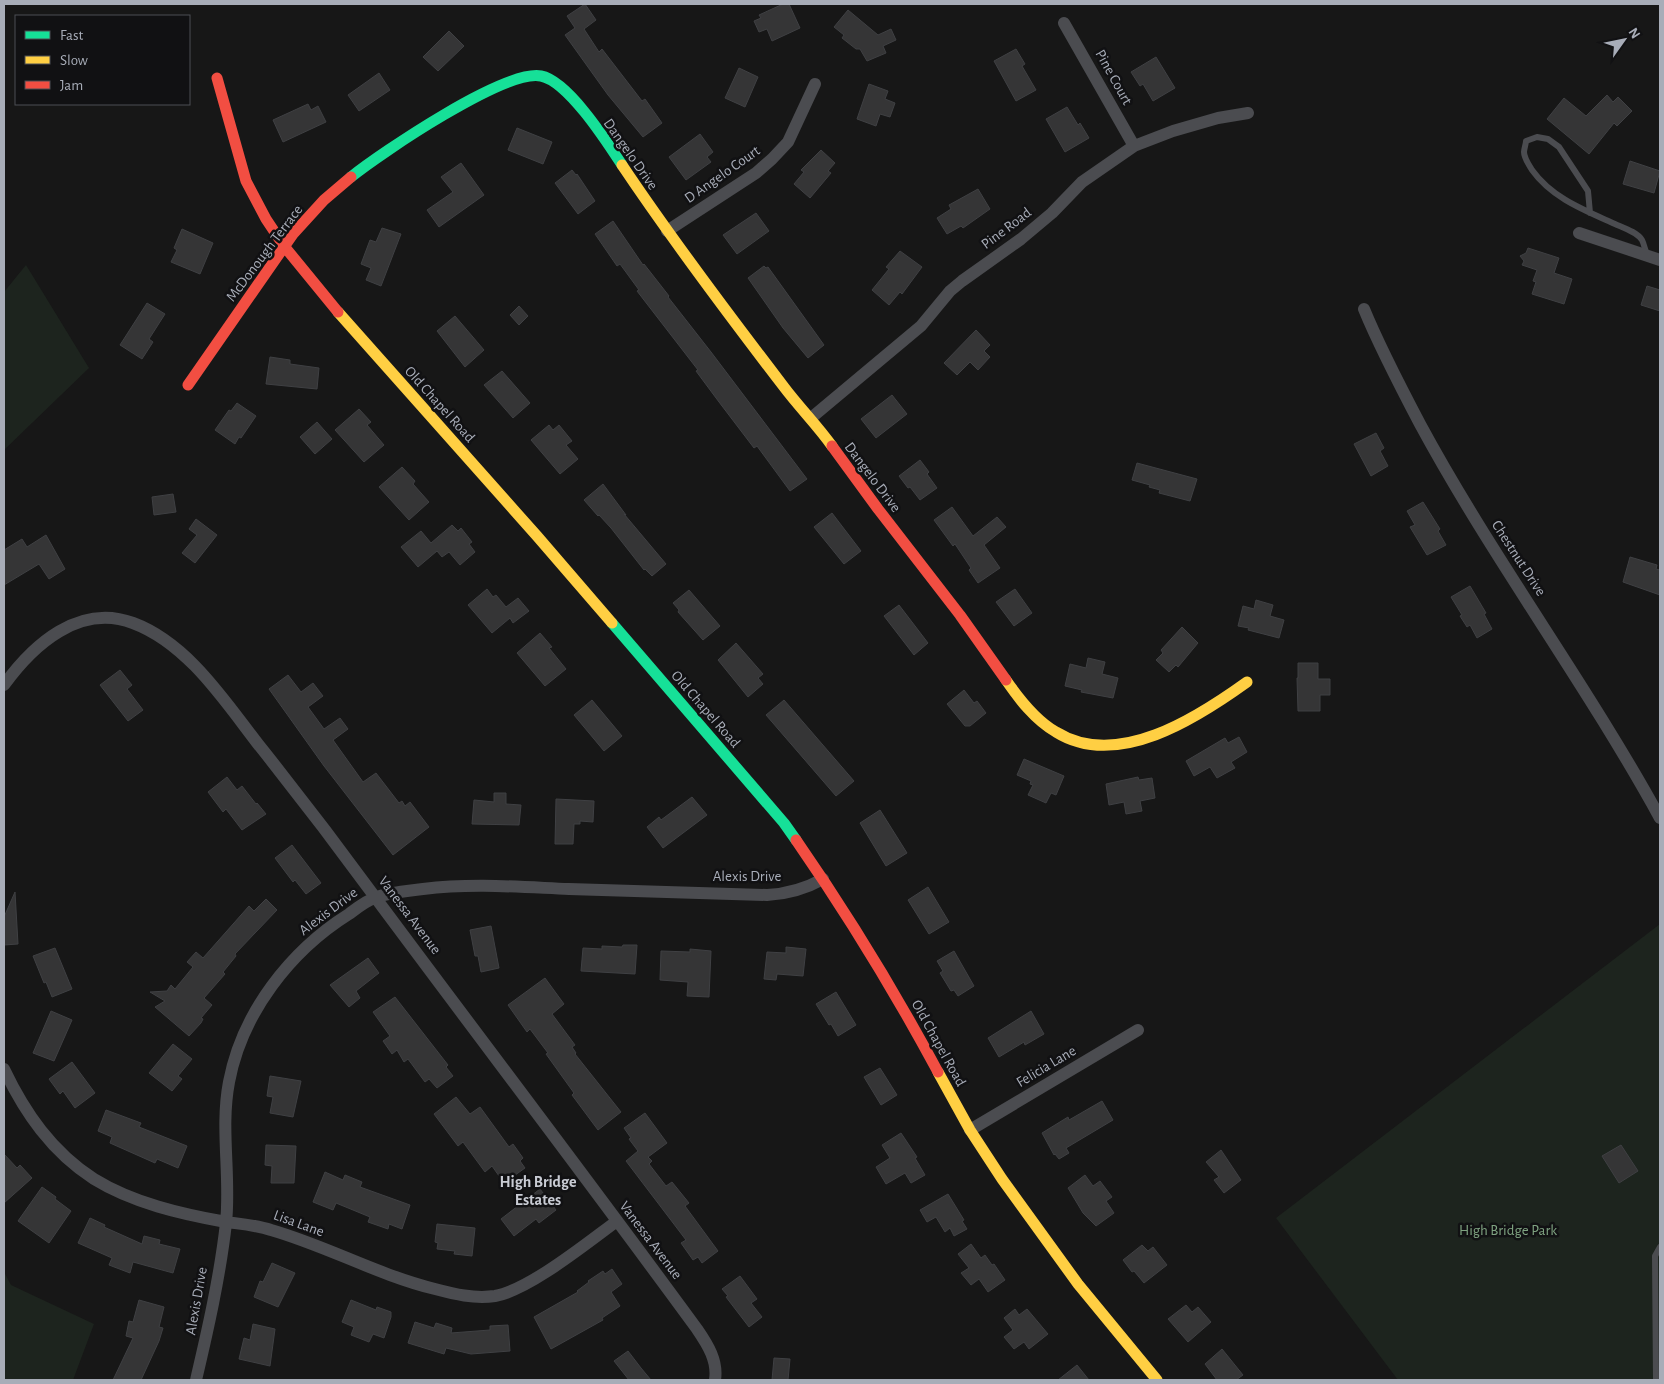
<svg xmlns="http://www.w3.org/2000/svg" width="1664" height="1384" font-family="'Alegreya Sans',sans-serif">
<rect width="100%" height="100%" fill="#171717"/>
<path fill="#1d241e" d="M26,265L89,368L4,450V292Z
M1660,924V1380H1398L1276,1218Z
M4,1272L11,1285L94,1324L73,1380H4Z"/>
<path fill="#353536" stroke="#3f4043" d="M585,4L596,20L584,29L599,52L602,49L642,101L645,99L662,123L643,137L608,95L565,35L575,28L567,16Z
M783,4H789L800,28L772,41L767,29L759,32L754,21L761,18L759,15Z
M848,10L878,35L891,29L896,40L883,46L886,53L867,61L860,49H856L842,38L844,35L834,27Z
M449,31L464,46L438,71L423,57Z
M1016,49L1025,64L1022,66L1036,90L1016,101L994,61Z
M1156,57L1175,88L1153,101L1143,84L1140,86L1131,72Z
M739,68L758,77L745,107L725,98Z
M379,73L390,90L359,111L348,95Z
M869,84L888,91L885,99L895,103L890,117L880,114L876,126L857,119Z
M1607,95L1613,102L1618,97L1632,111L1617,126L1614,123L1589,154L1547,119L1564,98L1586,116Z
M308,104L311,110L318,106L326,122L283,142L273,120Z
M1067,107L1078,125L1080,123L1089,138L1065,152L1046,119Z
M517,128L552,142L543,164L508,150Z
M700,134L713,152L707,157L711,162L686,180L669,157Z
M821,150L835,163L828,171L831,173L810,198L794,184L804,172L801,170Z
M1630,161L1660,171L1654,193L1623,184Z
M461,163L484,195L439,227L427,210L453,192L441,177Z
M572,170L576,175L577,174L595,201L578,214L555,183Z
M978,189L990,209L963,228L961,226L947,234L937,218L951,209L949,205Z
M756,213L769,231L737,254L723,235Z
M613,221L643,265L644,264L669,296L668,297L711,352L807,479L790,491L757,446L754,448L719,402L696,371L698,370L637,291L639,290L620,264L617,266L595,234Z
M382,228L401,234L381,286L366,280L371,268L361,264L370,240L376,242Z
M182,229L213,243L200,274L171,262L177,250L174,248Z
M1528,248L1559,258L1554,273L1572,279L1564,304L1532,294L1536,282L1533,281L1537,270L1522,265L1524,261L1520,256L1526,253Z
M900,251L922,267L902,294L900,292L889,305L872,290L889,269L886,267Z
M764,266L766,268L768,267L824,345L808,358L783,328L748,278Z
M1647,286L1660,290V311L1641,305Z
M147,303L165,314L149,339L153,342L142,359L120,345Z
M519,306L528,316L519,325L510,315Z
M455,316L484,350L465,367L437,331Z
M976,330L990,345L984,351L990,357L978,370L970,362L957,375L944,363Z
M270,357L290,360V364L319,368L317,389L266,384Z
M502,371L530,403L513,418L484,385Z
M892,395L907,414L876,438L861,419Z
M237,403L256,416L241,438L239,437L235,444L215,430L229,410L231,411Z
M359,409L371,422L367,425L384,445L364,462L335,430Z
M317,422L332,439L315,454L300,437Z
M549,425L553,430L559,425L572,441L566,445L578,459L560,474L531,440Z
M1376,433L1384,448L1380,451L1388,466L1371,476L1354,444Z
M920,460L929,472L927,474L937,488L920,500L910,487L908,488L899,476Z
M1137,463L1197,479L1190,501L1159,493L1160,490L1149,487L1150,485L1132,480Z
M402,467L415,481L413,484L429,502L409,520L379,487Z
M603,484L626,515L624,514L666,564L652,576L645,569L644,570L611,528L599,515L598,516L584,500Z
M173,494L176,512L154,515L152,497Z
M1423,502L1440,529L1438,531L1446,545L1427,555L1410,527L1415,525L1407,511Z
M952,507L973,536L997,517L1006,527L984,545L1000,568L978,583L969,570L971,568L955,544L953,546L934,520Z
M832,513L861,551L844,564L814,527Z
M196,519L217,535L195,563L182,553L197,535L189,529Z
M452,525L458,531L461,528L472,542L469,544L475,552L460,565L449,552L442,557L437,551L418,567L401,547L421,531L431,543Z
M46,535L65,569L49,579L39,564L4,585V550L22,539L27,547Z
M1630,557L1657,565L1656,569L1660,570V595L1623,582Z
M1470,586L1486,613L1484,614L1492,629L1477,638L1470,625L1467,627L1460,616L1462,615L1451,597Z
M487,589L493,597L496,595L506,607L518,598L529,611L513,623L510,618L492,633L468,605Z
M1015,589L1032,613L1014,626L996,602Z
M689,590L720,626L703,640L678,612L679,610L673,603Z
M1256,600L1273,605L1270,616L1284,620L1279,638L1248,630L1249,628L1238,626L1243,606L1254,609Z
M899,605L928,643L914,655L884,616Z
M1182,627L1198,643L1178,667L1176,665L1169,672L1156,660L1163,653L1161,650Z
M540,633L552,647L549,648L566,669L545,686L517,653Z
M736,643L763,674L758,678L763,684L748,697L718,660Z
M1088,658L1105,662L1102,674L1118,678L1113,698L1081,692L1082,690L1065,686L1070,664L1086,668Z
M1298,663H1318V679H1330V695H1320V711H1298L1297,678H1298Z
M120,670L132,685L127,689L143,710L128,721L100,685Z
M288,675L301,692L313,683L323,696L308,707L324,729L340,718L348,729L333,740L363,782L376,773L399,803L402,801L405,806L410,802L429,827L393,855L324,766L269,689Z
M964,690L974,703L977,701L986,713L970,726H965L947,704Z
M592,700L622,736L604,751L574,715Z
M784,700L854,781L836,796L766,715Z
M1239,737L1247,752L1231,762L1235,768L1217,778L1210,767L1194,776L1186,761L1225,738L1228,743Z
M1024,759L1064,776L1056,795L1051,793L1046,803L1028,795L1033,785L1030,784L1031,781L1017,775Z
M227,777L237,790L242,786L256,804L257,803L266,814L242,830L226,809L223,812L208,792Z
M1138,777L1139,780L1152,778L1155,798L1140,801L1142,811L1126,814L1124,802L1109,805L1106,784Z
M494,793H506V804L521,805L519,825L472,824L474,800L494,802Z
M692,797L707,815L663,848L647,827L659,817L661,820Z
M556,799L594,801L593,822L580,821V824H574L573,844H555Z
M880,810L907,853L886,866L860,823Z
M292,845L321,883L306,894L295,880L293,882L275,858Z
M928,887L949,922L929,934L908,900Z
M15,892L18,944L4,945V917Z
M266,899L277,910L235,954L236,956L223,972L225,974L204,998L212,1005L201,1018L203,1019L201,1023L189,1036L155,1007L165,1001L150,992L167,991L171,985L175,989L193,967L187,962L196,952L203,958L249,906L254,911Z
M491,926L499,968L481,972L478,956H475L470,930Z
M623,945H637L635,974L581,971L583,948L602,949V946L622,947Z
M786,947L806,949L803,976L777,974L776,980L764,979L767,952L786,953Z
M55,948L72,989L52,997L46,982L44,983L33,956Z
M690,949L711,951L709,997L687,996L688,982L660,980L661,951L690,952Z
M954,951L974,986L958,996L954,990L951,991L940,973L943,971L937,961Z
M368,958L379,973L356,991L360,998L349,1007L330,985Z
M545,978L564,1004L552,1014L575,1045L572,1047L576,1053L575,1054L621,1112L598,1130L572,1095L574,1093L546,1054L548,1053L530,1029L527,1032L508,1005Z
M836,992L856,1025L838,1036L831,1024L829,1025L816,1004Z
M395,997L448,1065L446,1067L453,1076L437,1088L429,1079L425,1082L408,1059L404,1062L397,1050L392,1054L383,1041L390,1036L373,1012Z
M51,1011L72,1020L54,1061L33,1053Z
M1031,1011L1044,1034L1025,1045L1024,1042L999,1057L988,1038Z
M173,1044L192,1059L178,1076L182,1079L172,1091L149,1073Z
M72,1062L95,1093L75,1108L63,1091L60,1094L49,1079Z
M880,1068L897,1095L881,1105L864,1077Z
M270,1076L301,1081L293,1117L270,1113L273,1097L267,1096Z
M456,1097L470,1114L480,1107L509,1147L513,1144L523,1158L520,1161L525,1168L504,1183L492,1166L485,1172L463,1142L458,1146L434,1114Z
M1102,1101L1113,1120L1066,1148L1069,1153L1059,1159L1055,1154L1054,1155L1042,1133L1068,1117L1069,1120Z
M106,1110L141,1123L139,1127L187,1146L178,1168L157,1159L155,1163L110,1143L112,1137L98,1131Z
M645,1113L667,1143L648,1157L652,1161L649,1164L666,1186L672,1182L689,1203L685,1206L718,1251L702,1263L698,1257L693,1260L681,1243L686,1240L626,1161L638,1151L629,1139L631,1138L624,1128Z
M901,1133L917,1157L915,1158L925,1175L911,1183L905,1173L886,1184L876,1167L890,1158L882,1145Z
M266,1145L296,1146L294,1183H271L272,1166L265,1165Z
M1621,1145L1638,1171L1619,1183L1602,1156Z
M1221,1150L1241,1180L1224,1193L1214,1180L1219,1177L1206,1162Z
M4,1154L17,1168L20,1165L32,1178L4,1203Z
M325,1172L343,1180L345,1175L362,1182L360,1187L410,1205L402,1229L389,1224L388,1229L368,1222L370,1217L336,1203L333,1210L313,1202Z
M1085,1175L1093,1186L1100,1181L1112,1197L1106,1201L1114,1213L1096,1226L1083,1213L1068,1188Z
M42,1187L56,1197L55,1199L71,1211L49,1243L18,1221Z
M540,1189L556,1210L539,1223L536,1219L514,1236L501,1219Z
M948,1194L964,1220L962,1221L967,1229L954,1236L950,1228L945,1232L936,1217L927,1222L920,1210Z
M90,1218L105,1225L104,1227L142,1244L144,1236L160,1240L159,1244L180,1249L173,1273L133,1262L130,1273L109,1265L112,1258L78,1243Z
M437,1224L475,1228L472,1256L454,1254L455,1251L437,1249L438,1243L435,1242Z
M971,1244L981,1258L985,1255L992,1265L994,1264L1005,1280L988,1292L979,1279L971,1285L961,1273L969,1268L958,1254Z
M1142,1245L1148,1251L1153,1247L1167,1265L1144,1283L1134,1271L1132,1272L1123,1260Z
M272,1263L295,1273L278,1307L254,1297L260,1281L263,1282Z
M612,1269L622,1284L611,1292L620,1306L602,1318L603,1320L551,1349L534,1317L578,1292L577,1291L589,1282L588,1281L603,1271L605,1274Z
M740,1276L757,1299L751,1303L762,1317L749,1327L726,1297L728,1296L722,1289Z
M139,1300L164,1307L159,1327L163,1328L159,1341L141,1380H113L133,1338L126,1336L129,1321L133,1322Z
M351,1300L376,1310L377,1307L391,1312V1317L384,1338L373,1334L369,1342L351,1335L354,1327L342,1322Z
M1186,1305L1192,1312L1198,1307L1211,1322L1188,1342L1168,1319Z
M1015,1309L1019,1315L1027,1309L1048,1334L1029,1349L1024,1342L1014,1349L1004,1337L1013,1330L1004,1318Z
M415,1322L434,1328L436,1323L452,1328L451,1333L490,1330V1326L508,1325L510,1351L471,1354L446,1348L444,1354L408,1343Z
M253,1324L275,1329L270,1366L239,1359L244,1338L250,1340Z
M1222,1349L1243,1375L1236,1380H1217L1205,1364Z
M628,1351L641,1368L651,1380H629L614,1361Z
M774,1358L790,1359L788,1380H772Z
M1077,1365L1089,1380H1058Z"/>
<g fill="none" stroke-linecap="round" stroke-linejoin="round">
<path stroke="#4b4c50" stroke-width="6" d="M1590,213L1588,191L1559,147L1548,139L1537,137L1526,141C1526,144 1524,149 1524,152C1524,158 1529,165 1532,170C1552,198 1584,210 1615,224C1624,228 1637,232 1642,240C1644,244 1645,250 1647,255
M1656,1380L1655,1256L1660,1247"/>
<path stroke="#4b4c50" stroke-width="12" d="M1064,23L1134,146
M667,231L756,173L772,159L788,142L815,84
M1579,233L1660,260
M1364,309C1380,348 1400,386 1420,424C1493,559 1586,683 1660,818
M811,418L921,326L950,291L962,281L1021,239L1052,213L1082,182L1134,146L1173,131L1218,118L1248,113
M4,685C33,645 79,603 133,623C187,643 224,700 258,744C298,794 337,845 375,897C482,1041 591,1184 697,1329C708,1345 718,1361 715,1380
M4,1069C25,1113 52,1152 94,1179C133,1203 181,1214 226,1222C241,1224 256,1225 271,1230C327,1246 378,1275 435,1289C454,1294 474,1299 495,1296C529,1290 587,1243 617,1221
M970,1130L1138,1030
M196,1380C208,1329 220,1276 226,1223C231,1176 220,1129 229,1082C242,1013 290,951 349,914C357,908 367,900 377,897C391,892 408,891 423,889C472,883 520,887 569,889C635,891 701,893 767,895C787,894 805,889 823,879"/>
<path stroke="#16e098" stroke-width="11" d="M351,177C381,153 505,69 541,76C568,81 607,142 622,165
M612,623L784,823L796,840"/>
<path stroke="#ffcf43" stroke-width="11" d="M622,165C673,241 728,314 784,387C799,407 817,425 832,446
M338,312L537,536L612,623
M1006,680C1019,699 1035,720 1056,732C1117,770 1197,718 1247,682
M938,1072L970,1130L1002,1179L1078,1284L1157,1380"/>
<path stroke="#f24e42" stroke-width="11" d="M217,78L246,181L266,219L284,246L338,312
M188,385L293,234L324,200L351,177
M832,446L878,509L960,615L1006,680
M796,840C848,915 895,992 938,1072"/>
</g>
<g text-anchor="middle" stroke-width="5" stroke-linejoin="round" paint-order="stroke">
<g font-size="15" fill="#a8adb8" stroke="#111113">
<text transform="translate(1114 77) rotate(61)" y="5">Pine Court</text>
<text transform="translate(631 154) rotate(55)" y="5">Dangelo Drive</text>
<text transform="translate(722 174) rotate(-35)" y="5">D Angelo Court</text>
<text transform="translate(1006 228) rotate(-37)" y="5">Pine Road</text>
<text transform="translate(264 253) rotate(-53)" y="5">McDonough Terrace</text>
<text transform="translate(440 404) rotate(48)" y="5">Old Chapel Road</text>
<text transform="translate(873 477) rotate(53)" y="5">Dangelo Drive</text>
<text transform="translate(1519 558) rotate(57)" y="5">Chestnut Drive</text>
<text transform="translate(706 709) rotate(49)" y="5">Old Chapel Road</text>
<text x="747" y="881">Alexis Drive</text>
<text transform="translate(328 911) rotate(-37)" y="5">Alexis Drive</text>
<text transform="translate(410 915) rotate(53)" y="5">Vanessa Avenue</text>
<text transform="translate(939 1043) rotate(61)" y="5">Old Chapel Road</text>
<text transform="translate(1046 1066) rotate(-31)" y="5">Felicia Lane</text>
<text transform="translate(299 1223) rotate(20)" y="5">Lisa Lane</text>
<text transform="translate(651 1240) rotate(53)" y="5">Vanessa Avenue</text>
<text transform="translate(196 1301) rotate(-80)" y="5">Alexis Drive</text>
</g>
<g font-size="15" fill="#7fa381" stroke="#111113">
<text x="1508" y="1235">High Bridge Park</text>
</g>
<g font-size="16" font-weight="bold" fill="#c9ccd4" stroke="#111113">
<text x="538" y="1187">High Bridge<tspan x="538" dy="18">Estates</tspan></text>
</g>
</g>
<rect width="1664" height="1384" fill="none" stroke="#a8adb8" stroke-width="10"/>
<rect x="15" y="15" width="175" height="90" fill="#111113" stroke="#4d4f55"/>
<rect x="25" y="31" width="25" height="8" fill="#16e098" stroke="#4d4f55"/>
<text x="60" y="40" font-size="15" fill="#a8adb8">Fast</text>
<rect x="25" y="56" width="25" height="8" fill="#ffcf43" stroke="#4d4f55"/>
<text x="60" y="65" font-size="15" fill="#a8adb8">Slow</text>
<rect x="25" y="81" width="25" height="8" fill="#f24e42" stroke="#4d4f55"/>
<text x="60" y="90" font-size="15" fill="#a8adb8">Jam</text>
<g transform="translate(1624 40) rotate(57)" stroke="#111113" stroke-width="4" paint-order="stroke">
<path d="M0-4L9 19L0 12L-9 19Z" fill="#a8adb8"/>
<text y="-8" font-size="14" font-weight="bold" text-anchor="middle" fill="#a8adb8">N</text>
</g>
</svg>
